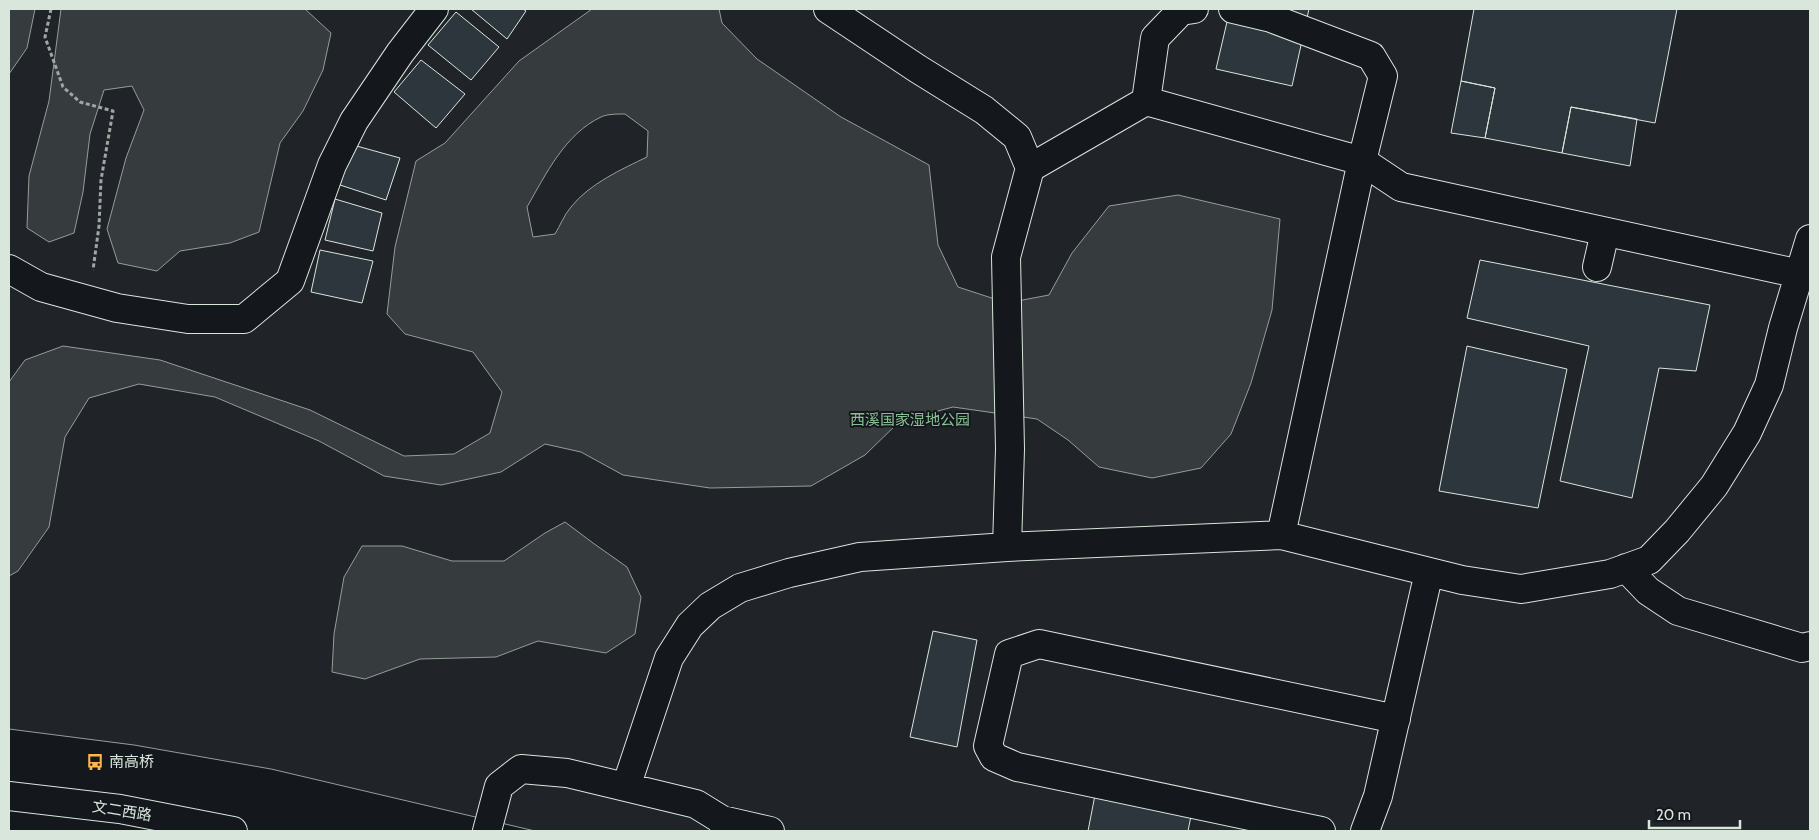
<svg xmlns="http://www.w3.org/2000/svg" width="1819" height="840" font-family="Cabin,'Noto Sans SC',sans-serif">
<rect width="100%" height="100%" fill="#14181c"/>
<path fill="#202428" stroke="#939e99" d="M9,9H1810V831H535L271,769L134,745L9,729Z"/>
<path fill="#363b3e" stroke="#939e99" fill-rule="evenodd" d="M9,9H35L27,48L9,74Z
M61,9H305L331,33L323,70L303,111L280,143L259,232L230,243L180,251L157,271L118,263L107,229L126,158L144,110L132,86L104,90L90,134L83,192L74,233L49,242L27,228L29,176L49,101Z
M592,9H719L722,23L757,59L841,117L929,165L938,245L958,287L1007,303L1049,295L1072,253L1109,206L1178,195L1280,219L1272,310L1251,383L1231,434L1201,468L1152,478L1099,467L1068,440L1037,419L953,407L900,421L865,455L811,486L710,488L623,475L581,452L545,444L501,472L441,485L384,476L319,441L215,397L139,384L89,398L65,437L49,527L18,571L9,576V382L25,360L63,346L160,360L310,410L404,456L454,454L490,433L502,392L473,352L405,334L387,314L395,247L416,161L445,143L519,61ZM625,114L648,131L647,157C622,169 589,184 571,207C564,215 560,226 555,234L533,237L527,207C546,174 565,134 601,117C607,114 617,114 625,114Z
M565,522L593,543L627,567L641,597L635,634L606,653L538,641L496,657L420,659L365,679L332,672L334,634L344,577L362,546H402L452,561H504L545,533Z"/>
<path fill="#2c363c" stroke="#d8e6dc" d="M471,9H523L526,11L507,39Z
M1230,9H1309L1292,86L1216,69Z
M1474,9H1677L1655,123L1571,107L1562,153L1485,138L1495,88L1461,81Z
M456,12L499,47L471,80L428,45Z
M421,60L465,94L436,128L394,92Z
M1461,81L1495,88L1485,138L1451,133Z
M1571,107L1637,119L1630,166L1562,153Z
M353,145L400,158L386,200L340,185Z
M335,199L382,213L373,251L325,240Z
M320,250L373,261L362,303L311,292Z
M1480,260L1710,305L1696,371L1659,368L1632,498L1560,481L1589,346L1467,318Z
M1467,346L1567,369L1538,508L1439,491Z
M933,631L977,640L957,747L910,737Z
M1095,795L1191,816L1188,831H1088Z"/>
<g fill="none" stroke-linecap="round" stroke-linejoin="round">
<g stroke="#d8e6dc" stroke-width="30">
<path id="minor" d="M828,9L918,69L984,110L1017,137L1030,168L1006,257L1010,449L1007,547
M1233,9L1271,18L1371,56L1383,76L1362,161L1281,535
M1146,101L1155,38L1181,11L1194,9
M1030,168L1146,101L1362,161L1401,187L1800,274
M1597,267L1605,232
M9,269L41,287L117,308L188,319H244L290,281L332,165L354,121L400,53L434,9
M1626,568L1648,591L1678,611L1802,648L1810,646
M626,787L669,658L690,625L710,606L740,588L789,573L860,557L1007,547L1281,535L1462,580L1521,589L1610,574L1649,560L1677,531L1714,486L1747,433L1769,385L1783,328L1810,239
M722,820L770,831
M487,831L499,786L521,769L567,773L696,804L722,820L725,831
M1321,831L1017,767L994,757L988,746L1009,654L1039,644L1396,719
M1365,831L1378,796L1429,572"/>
</g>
<g stroke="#d8e6dc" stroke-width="30">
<path id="major" d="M9,796L120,809L233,831"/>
</g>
<path stroke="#9da8a2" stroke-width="3" stroke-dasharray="4 2.5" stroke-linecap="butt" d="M51,9L45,37L63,87L80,102L113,111L101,180L99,226L93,270"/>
<use href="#minor" stroke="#14181c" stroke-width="28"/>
<use href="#major" stroke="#14181c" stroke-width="28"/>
</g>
<defs>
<g id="bus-bare" transform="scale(1.35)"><path d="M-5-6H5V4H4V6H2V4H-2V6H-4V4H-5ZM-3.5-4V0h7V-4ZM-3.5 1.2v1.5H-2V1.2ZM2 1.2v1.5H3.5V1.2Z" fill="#ffb74d" stroke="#14181c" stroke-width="2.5" paint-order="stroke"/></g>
</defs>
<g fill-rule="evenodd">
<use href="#bus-bare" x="95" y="762"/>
</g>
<g text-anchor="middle" stroke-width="4" stroke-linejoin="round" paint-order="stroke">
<g font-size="15" fill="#8ac095" stroke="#14181c">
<text x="910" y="425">西溪国家湿地公园</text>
</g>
<g font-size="15" fill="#d8e6dc" stroke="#14181c" text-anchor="start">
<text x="109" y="767">南高桥</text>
</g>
<g font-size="15" fill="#d8e6dc" stroke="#14181c">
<text transform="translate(122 811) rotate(9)" y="5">文二西路</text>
</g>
</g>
<rect width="1819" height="840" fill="none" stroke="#d8e6dc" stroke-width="20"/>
<path d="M1649 820v8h91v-8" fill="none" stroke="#d8e6dc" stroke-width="2.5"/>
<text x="1656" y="820" font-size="15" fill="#d8e6dc" stroke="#14181c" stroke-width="4" paint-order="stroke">20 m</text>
</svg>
